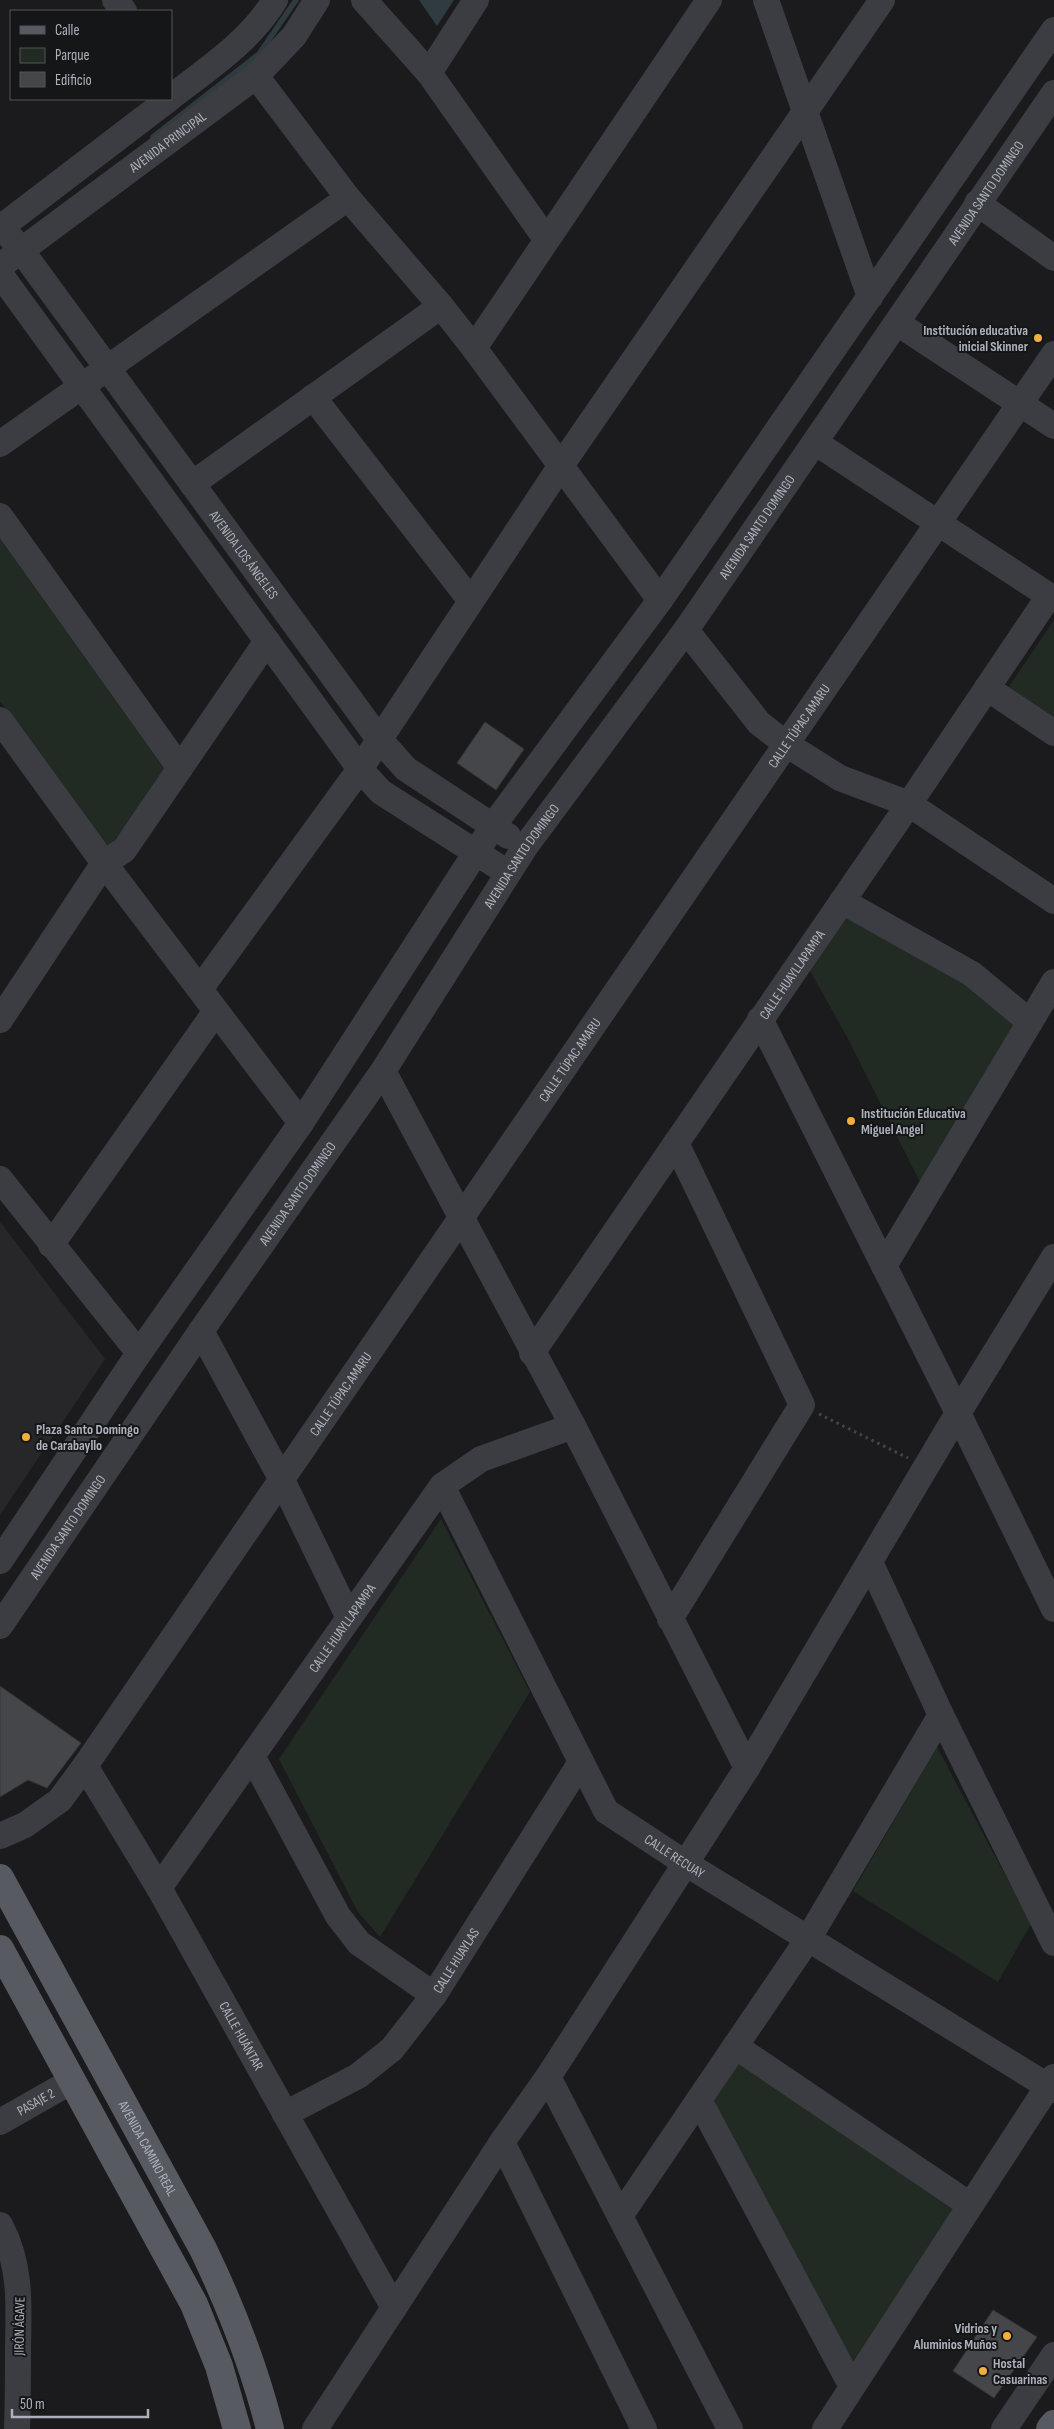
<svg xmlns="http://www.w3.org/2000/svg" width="1054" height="2429" font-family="'Sofia Sans Condensed',sans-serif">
<rect width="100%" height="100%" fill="#1b1b1d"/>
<path fill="#27272a" d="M0,1222L105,1359L0,1515Z"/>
<path fill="#222b23" d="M0,530L171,769L107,849L0,701Z
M1054,620V726L1004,694Z
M844,912L967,980L1018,1022L922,1186L847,1037L808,967Z
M441,1519L530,1692L380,1937L358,1912L279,1759Z
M937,1747L1031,1924L998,1982L853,1891Z
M737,2058L956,2206L853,2364L710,2100Z"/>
<path fill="#303a41" d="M419,0H454L437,26Z"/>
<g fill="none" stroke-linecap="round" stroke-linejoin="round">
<path stroke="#303a41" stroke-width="5.5" d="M153,137L259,54L296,0"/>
</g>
<path fill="#45464a" stroke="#353539" d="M485,722L524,749L496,790L457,763Z
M0,1686L81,1743L47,1788L28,1780L0,1797Z
M993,2310L1037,2337L994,2398L953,2371Z"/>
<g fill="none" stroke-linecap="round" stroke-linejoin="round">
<path stroke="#414449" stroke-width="3" stroke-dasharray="2.5 4" stroke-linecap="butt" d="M819,1414L908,1458"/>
<g stroke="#3b3d42" stroke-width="26">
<path d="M115,0L124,11"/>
<path d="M364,0L429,73L546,239"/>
<path d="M766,0L870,297"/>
<path d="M429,73L476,0"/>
<path d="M256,76L348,198L441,306L474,348L660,600"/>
<path d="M171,97C209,68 250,41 275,0"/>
<path d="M977,203L1054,258"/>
<path id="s1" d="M0,224L21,250L379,739L406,769L508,836"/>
<path d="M0,228L169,99"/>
<path id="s2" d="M7,261L256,76L294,36L317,0"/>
<path d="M0,274L360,769L381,792L508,873"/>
<path d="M897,323L1054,426"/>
<path d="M474,348L709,0"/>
<path d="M313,397L471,601"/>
<path d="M816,443L1054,599"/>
<path d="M0,444L348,198"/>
<path d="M192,484L441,306"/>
<path d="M0,516L180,768"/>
<path d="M686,630L759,723L786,744L840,778L909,804L1054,901"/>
<path d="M987,688L1054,733"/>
<path d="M0,720L104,863L301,1123"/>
<path d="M842,901L972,974L1030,1022"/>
<path d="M200,989L360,769L560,467L882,0"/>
<path d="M760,1019L958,1413L1054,1609"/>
<path d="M0,1020L104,863L124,850L267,641"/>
<path d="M383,1071L573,1426L747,1768"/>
<path d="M0,1179L139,1353"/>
<path d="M51,1245L216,1011"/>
<path d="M884,1266L1054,982"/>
<path d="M201,1331L282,1480L349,1618"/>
<path id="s3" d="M532,1353L909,804L1049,596"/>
<path id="s4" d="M442,1486L606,1811L685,1863L1054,2090"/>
<path d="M0,1561L139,1353L301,1123L493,826L660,600L1054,30"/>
<path d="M870,1562L941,1715L1054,1943"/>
<path d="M670,1619L802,1405L676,1143"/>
<path id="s5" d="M0,1626L201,1331L383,1071L525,847L686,630L1054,93"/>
<path d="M252,1756L338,1916L359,1943L434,1995"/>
<path id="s6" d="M85,1766L159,1888L394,2308"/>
<path id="s7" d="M0,1836L25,1825L60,1800L85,1766L1054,354"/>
<path id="s8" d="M159,1888L442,1486L481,1459L573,1426"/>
<path d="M735,2046L970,2205"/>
<path d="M548,2077L730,2429"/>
<path d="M699,2100L851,2385"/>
<path id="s9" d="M285,2114L358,2076L392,2049L434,1995L581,1762"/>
<path id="s10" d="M0,2122L72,2081"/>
<path d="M502,2142L644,2429"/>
<path d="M620,2216L808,1939L941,1715"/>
<path d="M0,2225C21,2264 19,2303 18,2345C18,2373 18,2401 17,2429"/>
<path d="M315,2429L502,2142L548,2077L747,1768L958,1413L1054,1257"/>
<path d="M825,2429L1054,2077"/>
<path d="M1004,2429L1054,2355"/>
</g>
<g stroke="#575a61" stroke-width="28">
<path id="s11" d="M0,1878L203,2249C231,2307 254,2366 270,2429"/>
<path d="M0,1949L194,2304L219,2366L237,2429"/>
<path d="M1050,2429L1054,2424"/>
</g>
</g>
<g fill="#f3af3d" stroke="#151618" stroke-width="2">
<circle cx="1038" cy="338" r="5"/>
<circle cx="851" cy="1121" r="5"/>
<circle cx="26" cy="1437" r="5"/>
<circle cx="1007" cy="2336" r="5"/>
<circle cx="983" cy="2371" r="5"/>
</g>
<g text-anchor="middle" stroke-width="4" stroke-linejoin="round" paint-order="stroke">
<g font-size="14" fill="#adb2bc" stroke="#151618">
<text dy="5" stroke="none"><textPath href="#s2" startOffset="200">AVENIDA PRINCIPAL</textPath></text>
<text dy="5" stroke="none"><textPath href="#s5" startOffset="1740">AVENIDA SANTO DOMINGO</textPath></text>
<text dy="5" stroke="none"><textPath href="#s5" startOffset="1335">AVENIDA SANTO DOMINGO</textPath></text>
<text dy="5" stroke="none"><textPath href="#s1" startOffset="411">AVENIDA LOS ÁNGELES</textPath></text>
<text dy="5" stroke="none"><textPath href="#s7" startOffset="1374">CALLE TÚPAC AMARU</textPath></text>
<text dy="5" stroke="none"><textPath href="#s5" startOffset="930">AVENIDA SANTO DOMINGO</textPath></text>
<text dy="5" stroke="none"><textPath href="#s3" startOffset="459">CALLE HUAYLLAPAMPA</textPath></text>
<text dy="5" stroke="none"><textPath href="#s7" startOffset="969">CALLE TÚPAC AMARU</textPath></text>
<text dy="5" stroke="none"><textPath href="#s5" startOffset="525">AVENIDA SANTO DOMINGO</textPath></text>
<text dy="5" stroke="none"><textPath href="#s7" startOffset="564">CALLE TÚPAC AMARU</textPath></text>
<text dy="5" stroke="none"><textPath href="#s5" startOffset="120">AVENIDA SANTO DOMINGO</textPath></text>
<text dy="5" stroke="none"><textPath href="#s8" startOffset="318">CALLE HUAYLLAPAMPA</textPath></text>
<text dy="5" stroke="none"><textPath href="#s4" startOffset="446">CALLE RECUAY</textPath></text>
<text dy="5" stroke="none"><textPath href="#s9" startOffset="235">CALLE HUAYLAS</textPath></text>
<text dy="5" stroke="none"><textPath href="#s6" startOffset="312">CALLE HUÁNTAR</textPath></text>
<text dy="5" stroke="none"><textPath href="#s10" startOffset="41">PASAJE 2</textPath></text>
<text dy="5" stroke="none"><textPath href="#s11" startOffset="308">AVENIDA CAMINO REAL</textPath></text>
<text transform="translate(19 2326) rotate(-89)" y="5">JIRÓN ÁGAVE</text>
</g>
<g font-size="14" font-weight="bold" fill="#adb2bc" stroke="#151618" text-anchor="start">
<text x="1028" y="335" text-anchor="end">Institución educativa<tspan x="1028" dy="16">inicial Skinner</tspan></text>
<text x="861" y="1118">Institución Educativa<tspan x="861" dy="16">Miguel Angel</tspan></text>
<text x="36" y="1434">Plaza Santo Domingo<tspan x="36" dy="16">de Carabayllo</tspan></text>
<text x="997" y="2333" text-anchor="end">Vidrios y<tspan x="997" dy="16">Aluminios Muños</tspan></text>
<text x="993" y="2368">Hostal<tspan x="993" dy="16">Casuarinas</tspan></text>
</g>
</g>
<rect x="10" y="10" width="162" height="90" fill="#151618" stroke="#52545a"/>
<rect x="20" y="26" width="25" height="8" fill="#575a61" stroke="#52545a"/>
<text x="55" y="35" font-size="15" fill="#adb2bc">Calle</text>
<rect x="20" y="48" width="25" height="15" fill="#222b23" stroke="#52545a"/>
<text x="55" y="60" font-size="15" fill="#adb2bc">Parque</text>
<rect x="20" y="72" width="25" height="15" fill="#45464a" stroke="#52545a"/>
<text x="55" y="85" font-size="15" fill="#adb2bc">Edificio</text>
<path d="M12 2409v8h136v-8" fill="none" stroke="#adb2bc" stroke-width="2.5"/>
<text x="20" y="2409" font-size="15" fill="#adb2bc" stroke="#151618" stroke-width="4" paint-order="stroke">50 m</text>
</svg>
